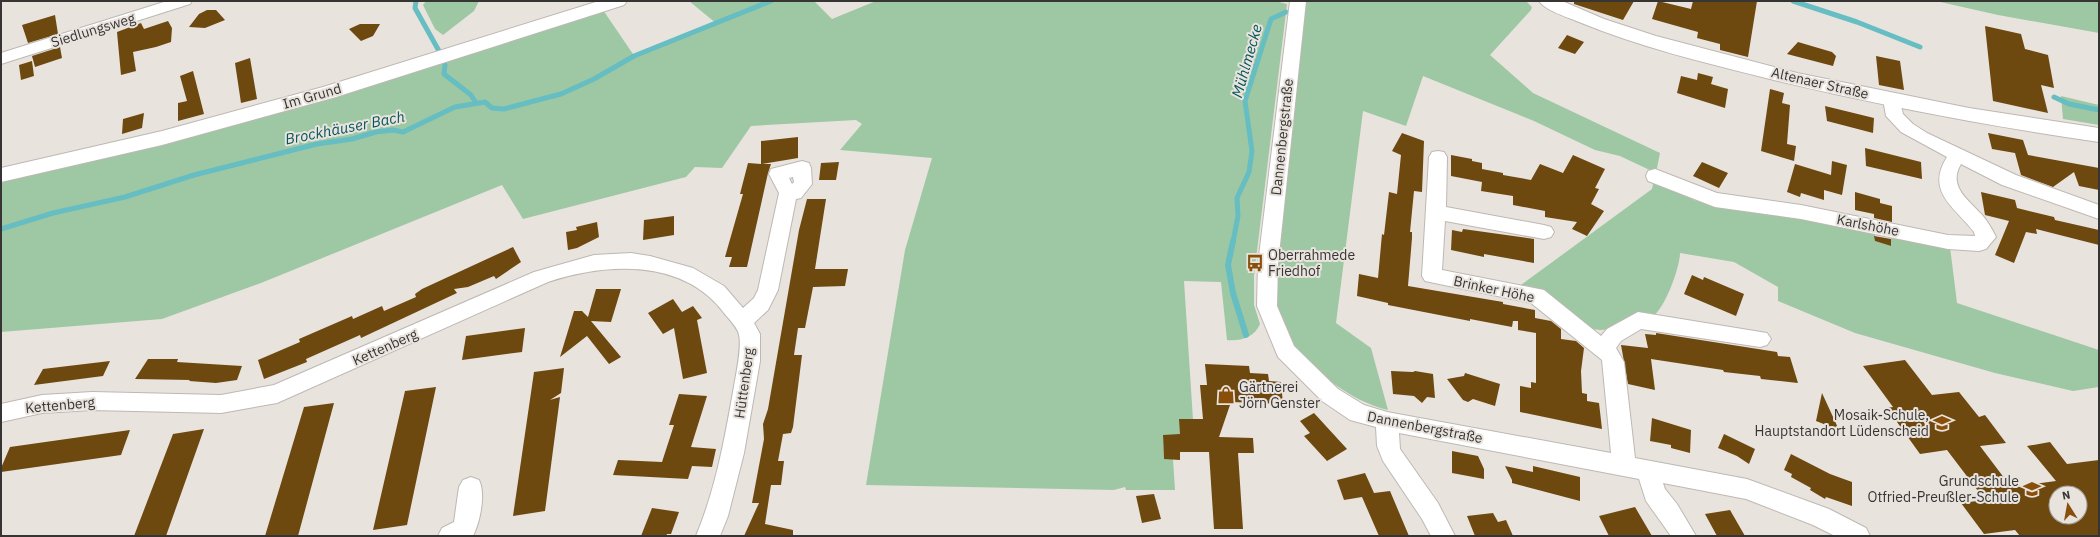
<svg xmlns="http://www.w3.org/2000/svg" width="2100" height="537" font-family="'IBM Plex Sans',sans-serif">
<rect width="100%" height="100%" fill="#e9e3de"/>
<path fill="#9ec8a3" d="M426,1H479L474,11L443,35L435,29L423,5Z
M689,1H814L832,19L876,1H1275L1287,4L1254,276V305L1260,324C1254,338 1241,341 1227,340L1221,282L1184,281L1194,435H1163L1164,459H1173L1175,490H1126L1125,487L1114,490L866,485L905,250L932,158L840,150L862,124L856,120L751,126L722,168L695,167L686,177L523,219L502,185L261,283L162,319L1,332V181L603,10L635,57L717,24Z
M1305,1H1526L1532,7L1531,10L1490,55L1533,93L1660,153L1656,173L1620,156L1595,150L1534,121L1423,76L1406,126L1363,111L1336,323L1371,348L1388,410C1352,402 1304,367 1287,333C1279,318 1276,303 1275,286Z
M1936,1H2099V33L1998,15Z
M2061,96L2099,105V125L2063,119Z
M1654,179L1694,200L1712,205L1802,217L1875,231V241L1891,246V235L1950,247L1957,303L2099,350V387L2073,391L1995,373L1855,333L1778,301V287L1734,262L1680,253C1680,267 1665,309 1652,317C1642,323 1605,333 1593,329C1572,321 1558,299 1539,289C1533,287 1526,286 1521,285L1652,189Z"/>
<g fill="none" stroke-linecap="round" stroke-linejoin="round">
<path stroke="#66bdc2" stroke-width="5" d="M416,1L415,8L439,51
M1793,1L1857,22L1920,47
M445,65L444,74L471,95L476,103
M2054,97L2069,104L2099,110
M1,229L53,213L125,197L194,175L317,144L352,139L376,132L393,130L403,132L455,107L485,102L492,108L504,109L561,94L594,79L634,56L771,1
M1233,242L1238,216L1237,198L1249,172L1252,151L1245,101L1271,19L1286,12"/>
<path stroke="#66bdc2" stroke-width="6" d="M1233,241L1228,265L1233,293L1246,335"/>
</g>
<path fill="#6d480f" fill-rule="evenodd" d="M1574,1H1634L1623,20L1574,4Z
M1658,1L1691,9L1693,1H1757L1748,57L1720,50V44L1697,38L1698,32L1652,19Z
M207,10H216L225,20L205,28L189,27L199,14Z
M55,15L58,34L28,43L22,25Z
M168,21L172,28L171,42L156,47L133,52L136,71L121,75L117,32L141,23L144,29Z
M360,24H380L373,36L361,41L349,29Z
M1985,26L2021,34L2025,49L2048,55L2054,88L2041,85L2048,113L1993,101Z
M1567,35L1584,42L1575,54L1558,48Z
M1798,42L1832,52L1836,56L1833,66L1787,54Z
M60,47L62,58L35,67L32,56Z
M1876,56L1900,61L1904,90L1879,85Z
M250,58L257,99L241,103L235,63Z
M32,61L34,76L21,80L19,65Z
M193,71L204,114L178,121V103L187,101L180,76Z
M1698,73L1713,77L1711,84L1728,89L1725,108L1677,93L1681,76L1697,80Z
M1770,89L1784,93L1782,103L1790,105L1787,144L1796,146L1794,161L1761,151Z
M1825,106L1874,118L1873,133L1827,121Z
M144,113L142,128L122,134L123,119Z
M1402,133L1424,141L1422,192L1414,191L1410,232H1412V238L1408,286L1503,302V304L1535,310V318L1551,321L1561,329V339L1576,341L1584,348L1581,371L1582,393L1587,394V401L1599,403L1602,429L1520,412V386L1531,388V382L1536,383V333L1518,330V321H1513L1512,327L1470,319V321L1388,305V303L1357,296L1359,274L1378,278L1382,234L1384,235L1389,192L1397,194L1401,155L1392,151Z
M1988,133L2023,140L2028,155L2099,168V190L2079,186L2074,172L2053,187L2021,175L2015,153L1992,149Z
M798,137V158L762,164H771L768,173L747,267H729L732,257H725L743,194H740L748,163L761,164V141Z
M1865,148L1921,162L1922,179L1866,166Z
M1451,155L1472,159V161L1482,163V169L1503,173V175L1531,180L1540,164L1563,173L1573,155L1605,169L1595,188L1599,189L1591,204L1604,211L1587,236L1572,229L1577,222L1545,217V211L1513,205V196L1481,191L1482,182L1451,176Z
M1832,161L1847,165L1842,195L1824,190V200L1801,193L1800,197L1787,192L1795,164L1831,175Z
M839,162L836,180H819L821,163Z
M1702,162L1728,173L1719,188L1693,176Z
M1855,192L1880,199V203L1892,206V222L1874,218V214L1855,210Z
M1981,192L2015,200L2017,208L2054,217L2055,220L2099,230V245L2036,229L2037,234L2026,232L2014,263L1995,255L2009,221L1985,215Z
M807,199H826L815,269H848L845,286L813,287L805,328H798L794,355H802L793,427L791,433L783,434L778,461H784L781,485H771L765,524L793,530V536H744L759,503H752L764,439L763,424L768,409L799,230Z
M674,216V235L643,240L644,220Z
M597,222L599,237L577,248L568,250L566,232L577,230L576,227Z
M1463,229L1534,239V263L1484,254V257L1451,250L1452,230L1462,232Z
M1874,236L1891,239V246L1875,241Z
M513,247L521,262L496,279L494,276L468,287L454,289L457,293L361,338L360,335L306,359L307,362L264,379L258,360L300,342L299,339L352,316L353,319L382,306L384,311L416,297L415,294L422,289Z
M1692,275L1703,280L1704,277L1744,294L1736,316L1684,294Z
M596,289H621L611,322L591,321L621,357L609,364L587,336L560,357L574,311H582L588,317Z
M673,299L682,312L693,306L702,318L697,320L707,373L683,379L674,328L663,334L648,313Z
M525,328L522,352L462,360L466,336Z
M1656,333L1777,352L1778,356L1790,357L1798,383L1761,379L1760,376L1724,372L1723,370L1651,359L1655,390L1628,384L1621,345L1648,348L1645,334L1656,335Z
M148,359H178L177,362L242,366L237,380L216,383L189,381L190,380L135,379Z
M1905,360L1932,395L1959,392L1979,417L1985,415L2006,443L1980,446L2011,487L2056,481L2027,446L2050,442L2067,464L2099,460V535L2020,536L2015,530L1984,534L1961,503L1985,500L1947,450L1920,454L1887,408L1893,407L1863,366ZM2056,493H2080V517H2056Z
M110,361L103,376L34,385L43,369Z
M1205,364L1249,366L1250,373L1268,374L1269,381L1281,382L1283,404L1231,402L1219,437L1253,438L1254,453H1238L1243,529H1214L1209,452H1180V460L1164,459L1163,435L1180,434L1179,419H1203L1200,385H1207Z
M564,368L561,393L550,400L560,397L545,511L513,516L534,372Z
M1391,371L1413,372L1415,371L1433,374L1435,398L1427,397L1422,403L1414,396L1393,394Z
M1465,373L1500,384L1495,406L1473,399L1468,402L1463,400L1447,379L1464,376Z
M436,387L407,525L373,530L405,391Z
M1822,393L1839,430L1816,421Z
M679,394L707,396L691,447L716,449L712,467L692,466L688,479L613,475L618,460L662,462L674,425H669Z
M334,403L298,536H265L304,407Z
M1314,413L1347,449L1327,461L1304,436L1310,433L1300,421Z
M1652,418L1691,430L1690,453L1671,448V445L1650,441Z
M204,429L166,536H134L173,434Z
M130,430L121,455L1,472V468L10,447Z
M1724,434L1755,449L1749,464L1737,456L1718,448Z
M1452,451L1478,456L1484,469V479L1452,473Z
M1791,454L1830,474L1852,482V506L1826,497L1825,499L1810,490L1811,488L1791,477L1792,474L1784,470Z
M1505,466L1533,472V466L1580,477V501L1512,483V480Z
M1365,473L1374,493L1390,491L1409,536H1379L1362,497L1344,500L1337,480Z
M1154,494L1161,519L1142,523L1136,496Z
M1635,507L1652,536H1609L1599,516Z
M652,508L679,512L671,534H667L666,536H641Z
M1730,510L1745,536H1717L1705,514Z
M1493,513L1498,522L1506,520L1513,536H1475L1467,516Z"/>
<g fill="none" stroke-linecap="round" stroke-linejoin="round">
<g stroke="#bdb8b3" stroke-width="2">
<path id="street" d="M167,1H192L190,4L1,64V53Z
M1290,1H1306L1278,264L1277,306L1294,346L1338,389L1364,405L1387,412L1611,453L1602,360L1531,303L1425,281L1422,276L1429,157L1432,152L1438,151L1444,152L1447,157L1446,207L1544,225L1551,227L1554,232L1551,237L1544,239L1445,221L1442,270L1544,290L1601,336L1607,329L1638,312L1767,333L1771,339L1767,345L1760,347L1641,329L1621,341L1616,348L1624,362L1635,458L1747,479L1829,509L1866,528L1870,536H1835L1813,525L1746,499L1663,483L1665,489L1677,504L1696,536H1671L1646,501L1639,479L1399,433L1400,449L1438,503L1455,536H1431L1422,519L1383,461L1377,446L1376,427L1350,420L1322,401L1278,357L1257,306L1258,264Z
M1892,93L1898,95L1903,114L1913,124L1927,133L2016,175L2099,205V219L2002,185L1961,164C1947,187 1970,201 1983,216C1988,222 1992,229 1996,237L1986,249L1979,251L1948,249L1801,219L1715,207L1648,181L1646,176L1648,171L1655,169L1717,193L1801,205L1948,235L1975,236L1974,232C1955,207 1925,192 1947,157L1901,132L1886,116L1883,99L1886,95Z
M802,161L809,163L811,168L812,184L801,198L796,199L778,290L768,310L754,323L760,334V361L744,453L728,516L720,536H696C716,488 725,437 734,386C736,374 742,347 739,335C738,328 729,319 724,313C683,258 606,263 548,282L277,403L221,413L92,410L42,413L1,422V404L42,395L92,392L221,395L274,385L534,272L594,255L631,253L650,256L693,268L724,286L743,308L754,298L758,290L779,193L769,174L771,169ZM793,177L794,182L792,184L789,178Z
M471,477L479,480C486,494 480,522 473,536H438L442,528L454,522L459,487L463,480Z"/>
</g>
<g stroke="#bdb8b3" stroke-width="2">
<path id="secondary" d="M599,1H627L624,5L336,97L162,145L1,182V168L162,131L323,87Z
M1539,1H1562L1604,19L1656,36L1797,73L1969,108L2099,128V142C1988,126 1878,105 1770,79C1705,63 1640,47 1579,22C1567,17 1546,11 1539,1Z"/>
</g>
<use href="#street" fill="#fff" fill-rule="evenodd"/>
<use href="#secondary" fill="#fff" fill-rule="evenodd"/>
</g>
<defs>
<g id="bus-bare" transform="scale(1.38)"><path d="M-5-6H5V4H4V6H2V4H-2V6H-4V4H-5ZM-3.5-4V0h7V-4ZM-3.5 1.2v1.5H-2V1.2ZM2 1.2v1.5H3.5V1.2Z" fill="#894e09" stroke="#e9e3de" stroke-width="2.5" paint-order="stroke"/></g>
<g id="shop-bare" transform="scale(1.38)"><path d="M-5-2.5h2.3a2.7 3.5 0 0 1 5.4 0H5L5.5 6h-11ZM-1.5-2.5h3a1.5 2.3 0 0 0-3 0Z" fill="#894e09" stroke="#e9e3de" stroke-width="2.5" paint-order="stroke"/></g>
<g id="school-bare" transform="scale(1.38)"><path d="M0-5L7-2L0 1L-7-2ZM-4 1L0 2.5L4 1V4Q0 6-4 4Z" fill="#894e09" stroke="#e9e3de" stroke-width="2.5" paint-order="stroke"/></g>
</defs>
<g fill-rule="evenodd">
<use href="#bus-bare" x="1255" y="263"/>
<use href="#shop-bare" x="1226" y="395"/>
<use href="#school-bare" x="1942" y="423"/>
<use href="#school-bare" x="2032" y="489"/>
</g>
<g text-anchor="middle" stroke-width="4" stroke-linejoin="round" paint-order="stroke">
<g font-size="14" fill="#373533" stroke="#e9e3de">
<text transform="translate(93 30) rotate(-17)" y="5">Siedlungsweg</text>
<text transform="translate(1820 83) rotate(13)" y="5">Altenaer Straße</text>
<text transform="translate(312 96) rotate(-16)" y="5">Im Grund</text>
<text transform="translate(1282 137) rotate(-84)" y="5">Dannenbergstraße</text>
<text transform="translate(1868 225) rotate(11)" y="5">Karlshöhe</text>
<text transform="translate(1494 289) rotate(12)" y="5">Brinker Höhe</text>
<text transform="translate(385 347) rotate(-24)" y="5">Kettenberg</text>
<text transform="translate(744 383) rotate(-82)" y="5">Hüttenberg</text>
<text transform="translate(60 405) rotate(-5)" y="5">Kettenberg</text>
<text transform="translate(1425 427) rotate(11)" y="5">Dannenbergstraße</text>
</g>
<g font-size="14" fill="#373533" stroke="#e9e3de" text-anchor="start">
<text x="1268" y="260">Oberrahmede<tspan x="1268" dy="16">Friedhof</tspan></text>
<text x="1239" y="392">Gärtnerei<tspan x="1239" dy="16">Jörn Genster</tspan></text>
<text x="1929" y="420" text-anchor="end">Mosaik-Schule,<tspan x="1929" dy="16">Hauptstandort Lüdenscheid</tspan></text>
<text x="2019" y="486" text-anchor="end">Grundschule<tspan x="2019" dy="16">Otfried-Preußler-Schule</tspan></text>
</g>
<g font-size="15" font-style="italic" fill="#035559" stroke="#e9e3de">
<text transform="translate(1247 61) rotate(-74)" y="5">Mühlmecke</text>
<text transform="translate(345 128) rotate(-11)" y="5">Brockhäuser Bach</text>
</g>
</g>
<rect width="2100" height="537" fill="none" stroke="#373533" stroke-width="4"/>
<g transform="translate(2068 505) rotate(349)"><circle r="19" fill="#e9e3de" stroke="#a29d9a"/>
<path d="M0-3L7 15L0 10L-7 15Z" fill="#894e09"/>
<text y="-6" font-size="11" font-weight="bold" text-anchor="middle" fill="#373533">N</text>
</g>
</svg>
